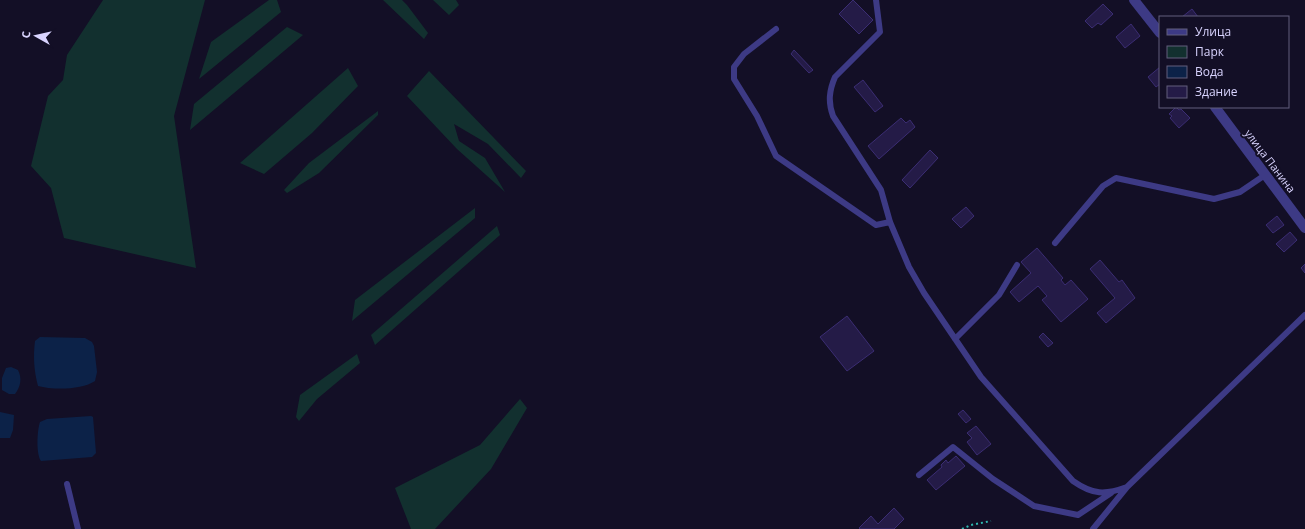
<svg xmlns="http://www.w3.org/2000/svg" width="1305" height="529" font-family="'Open Sans',sans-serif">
<rect width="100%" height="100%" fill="#130f26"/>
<path fill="#12302f" d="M103,0H205L174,116L196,268L64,238L51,188L31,166L48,96L63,80L67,55Z
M269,0H277L281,12L199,79L211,42Z
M383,0H402L407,5L428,33L424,39Z
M433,0H456L459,5L449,15Z
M287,27L303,35L190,130L194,104Z
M348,68L358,86L312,133L264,174L240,163Z
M429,71L526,171L521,178L488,144L454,124L459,141L485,158L505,192L457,149L407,96Z
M378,111V115L319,173L287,193L284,190L309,163Z
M475,208V218L352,321L355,300Z
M497,226L500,235L375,345L371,335Z
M357,354L360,363L317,399L299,421L296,417L300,395Z
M520,399L527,408L491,469L435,529H411L395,488L480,445Z"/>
<path fill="#0c2248" d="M40,337L85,338L92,342L94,346L97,372L95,381C82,390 53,390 38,386C34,371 33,357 35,341Z
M11,367L18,370C22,378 21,386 15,394H9L2,390V378L6,368Z
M0,412L14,415L13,430L10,438H0Z
M91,416L93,417L96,453L92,457L41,461C36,454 37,431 40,422L47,419Z"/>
<path fill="#241b47" stroke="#3b2d73" d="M853,0L873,20L859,34L839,14Z
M1103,4L1113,14L1101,25L1098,23L1092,28L1085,21Z
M1192,9L1198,17H1182Z
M1131,24L1140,36L1125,48L1116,37Z
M794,50L813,70L809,73L791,54Z
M1160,67V84L1156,87L1148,77Z
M863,80L883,106L875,112L854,87Z
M1176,107L1179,110L1181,109L1190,118L1179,128L1170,118L1172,116L1169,114Z
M901,118L906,123L910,120L915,127L879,159L868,146Z
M930,150L938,158L910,188L902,180Z
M966,207L974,216L961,228L952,219Z
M1277,216L1284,225L1273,233L1266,225Z
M1290,232L1297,240L1284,252L1276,244Z
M1037,248L1063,278L1061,280L1065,285L1071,280L1088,299L1061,322L1042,300L1047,296L1038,286L1019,302L1010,292L1031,273L1021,262Z
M1100,260L1119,282L1122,280L1135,298L1106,323L1097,313L1115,298L1090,269Z
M1305,264V273L1301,268Z
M847,316L874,351L847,371L820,337Z
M1043,333L1053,343L1048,347L1039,337Z
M963,410L971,419L966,423L958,414Z
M976,426L991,444L977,455L967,442L972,438L967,433Z
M956,456L965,466L936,490L927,480L942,467L941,465L946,460L948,463Z
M894,508L904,519L894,529H860L859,528L871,516L878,524Z"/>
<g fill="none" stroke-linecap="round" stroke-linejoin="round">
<path stroke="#2fb8b0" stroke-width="2" stroke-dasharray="2 3" stroke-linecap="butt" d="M962,529L971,525L991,521"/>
<path stroke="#3d3a85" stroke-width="6" d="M876,0L880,32L835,77C829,91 828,102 833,116L881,190L890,222L909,267L924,293L981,377L1073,481C1093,495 1105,495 1127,487L1305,315
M776,29L744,54L734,67V79L757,116L776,156L876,225L890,222
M1055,243L1103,186L1116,178L1214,199L1240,192L1265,175
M955,339L999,295L1017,265
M919,475L953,447L993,479L1034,506L1078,515L1111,493
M67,484L78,529
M1093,529L1127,487"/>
<path stroke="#3d3a85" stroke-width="10" d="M1134,0L1160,33
M1215,107L1305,228"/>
</g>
<g text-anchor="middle" stroke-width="4" stroke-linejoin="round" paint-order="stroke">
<g font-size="11" fill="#d9d4ff" stroke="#130f26">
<text transform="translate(1270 161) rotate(53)" y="4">улица Панина</text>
</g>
</g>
<rect x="1159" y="16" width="130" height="92" fill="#130f26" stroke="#625e7d"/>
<rect x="1167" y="29" width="20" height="6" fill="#3d3a85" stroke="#625e7d"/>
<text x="1195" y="36" font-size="12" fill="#d9d4ff">Улица</text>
<rect x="1167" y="46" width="20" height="12" fill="#12302f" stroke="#625e7d"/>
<text x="1195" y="56" font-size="12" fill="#d9d4ff">Парк</text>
<rect x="1167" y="66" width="20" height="12" fill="#0c2248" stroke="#625e7d"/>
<text x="1195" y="76" font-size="12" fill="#d9d4ff">Вода</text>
<rect x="1167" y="86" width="20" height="12" fill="#241b47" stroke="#625e7d"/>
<text x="1195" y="96" font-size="12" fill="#d9d4ff">Здание</text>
<g transform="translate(36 36) rotate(278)" stroke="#130f26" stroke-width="3" paint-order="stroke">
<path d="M0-3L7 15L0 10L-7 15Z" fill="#d9d4ff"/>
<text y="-6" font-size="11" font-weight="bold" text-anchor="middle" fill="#d9d4ff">С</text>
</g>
</svg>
